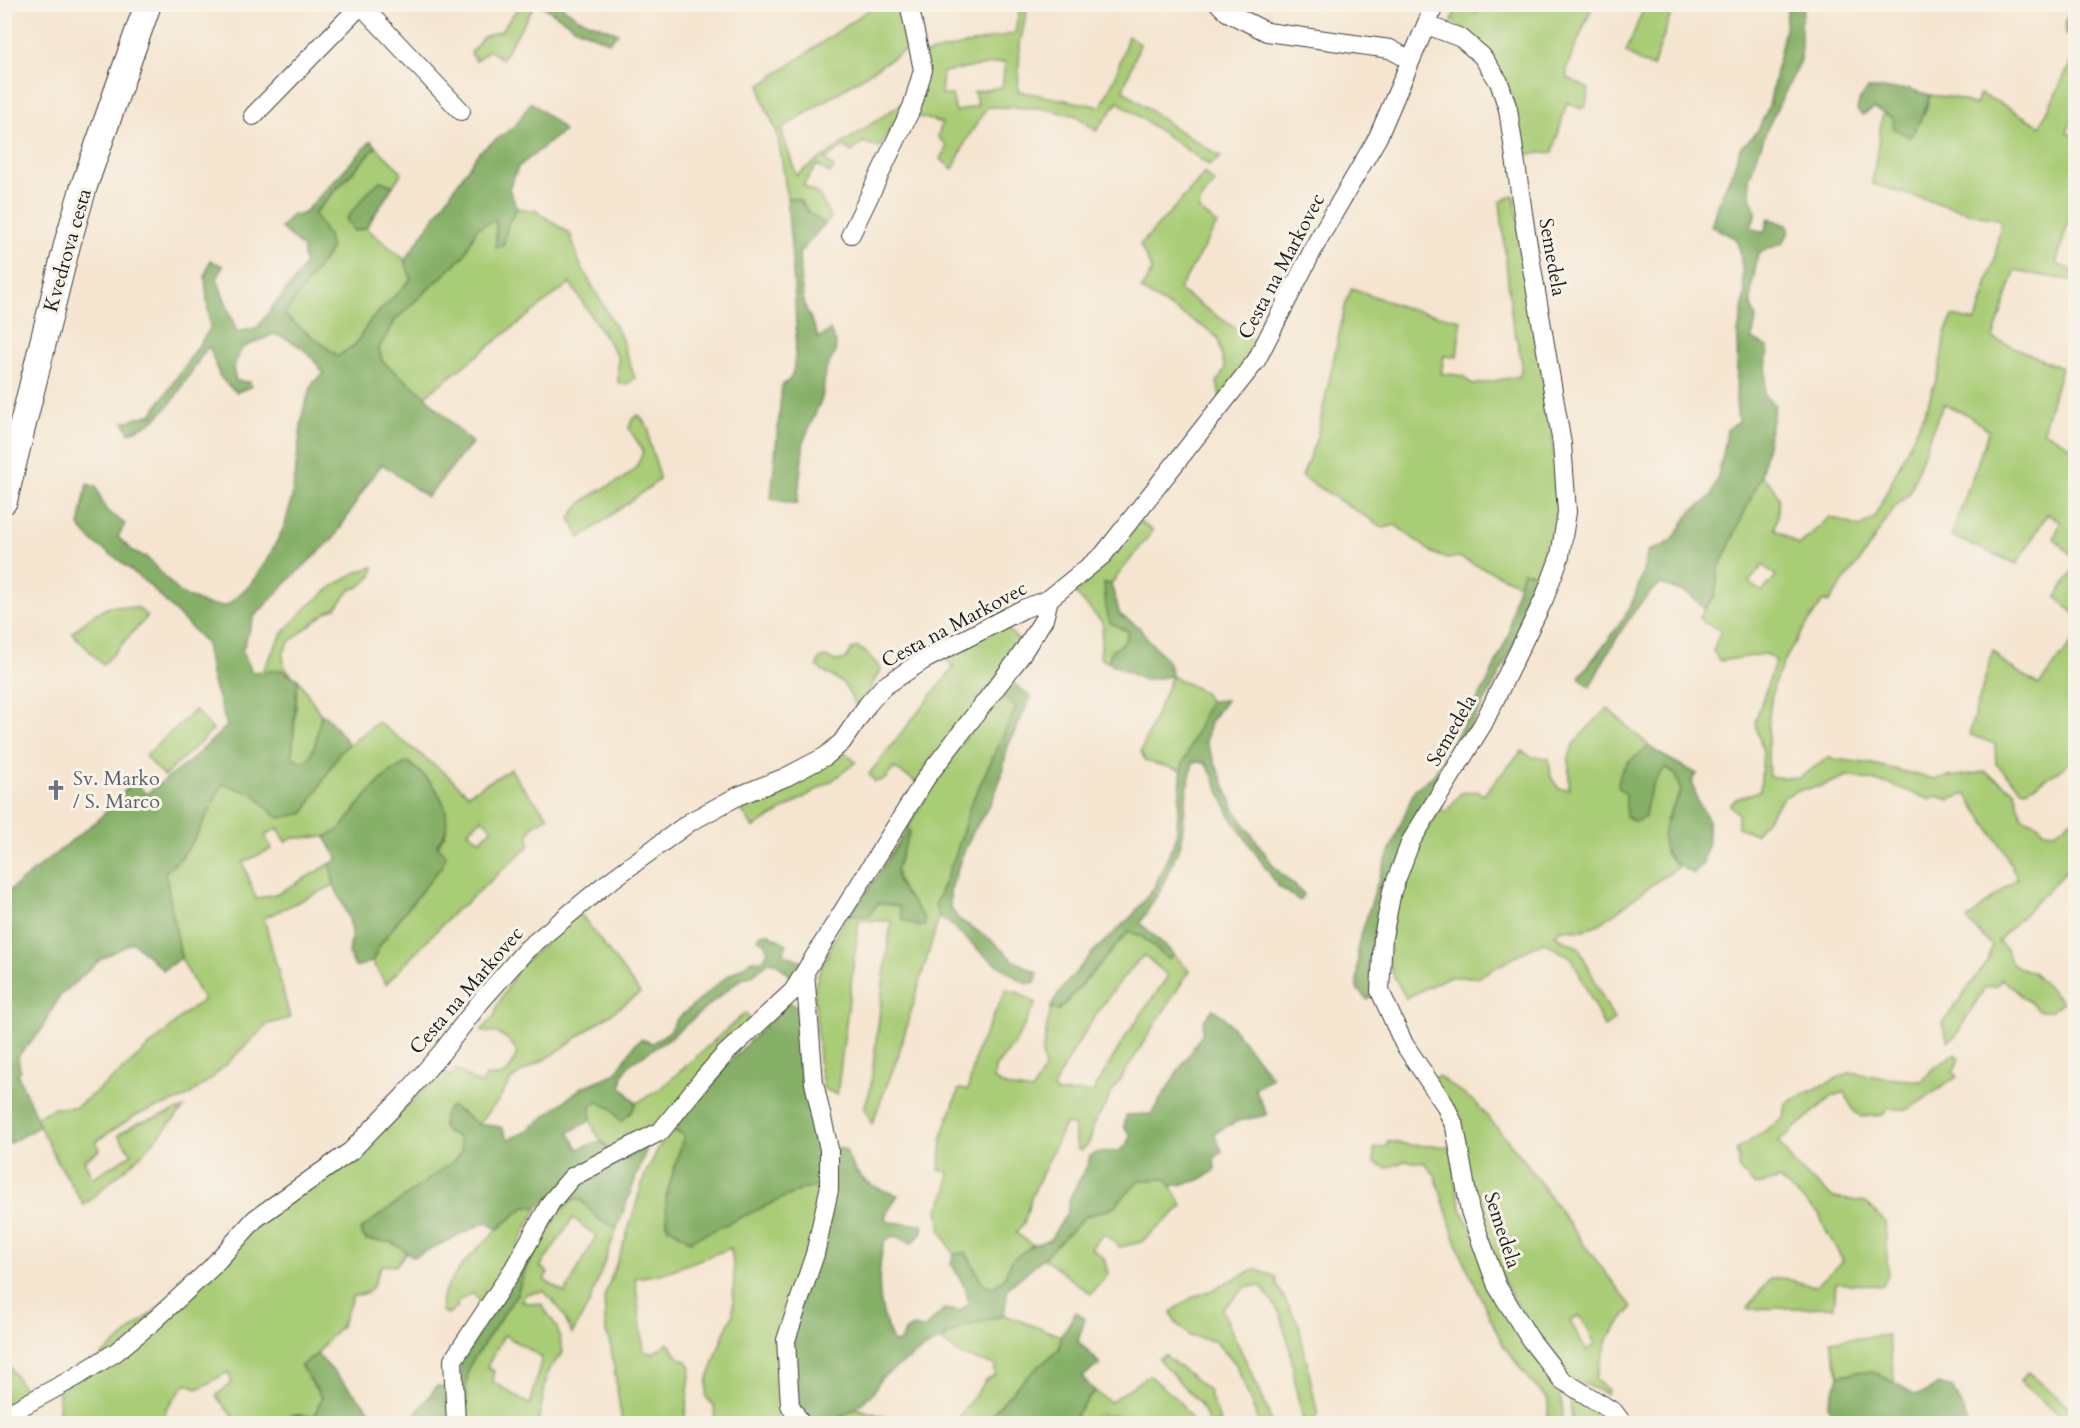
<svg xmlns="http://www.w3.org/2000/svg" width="2080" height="1428" font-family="Cardo,serif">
<rect width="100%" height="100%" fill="#f7f3e8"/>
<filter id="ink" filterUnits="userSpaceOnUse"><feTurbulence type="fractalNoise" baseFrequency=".0167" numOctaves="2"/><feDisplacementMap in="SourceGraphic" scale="12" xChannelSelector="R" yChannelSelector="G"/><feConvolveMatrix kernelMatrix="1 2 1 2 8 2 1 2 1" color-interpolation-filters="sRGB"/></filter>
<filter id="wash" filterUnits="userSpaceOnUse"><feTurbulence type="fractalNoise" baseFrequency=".008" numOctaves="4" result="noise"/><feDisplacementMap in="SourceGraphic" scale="24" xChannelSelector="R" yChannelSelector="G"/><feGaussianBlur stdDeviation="1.35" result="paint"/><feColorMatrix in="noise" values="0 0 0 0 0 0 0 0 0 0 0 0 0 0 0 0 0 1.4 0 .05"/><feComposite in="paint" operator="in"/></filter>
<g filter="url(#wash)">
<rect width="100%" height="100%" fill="#f5e5d0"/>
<path fill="#a9cc76" stroke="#627449" stroke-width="1.5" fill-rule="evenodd" d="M521,4L535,5L502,59L489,50L476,61L471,53L483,37L501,31Z
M876,5H902L913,45L781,129L796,175L911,97L879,148L864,142L851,152L845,146L825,159L834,168L830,173L817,165L803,185L819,195L831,218L825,224L809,213L799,199L787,198C784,176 782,153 776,131C771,116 760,102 761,85Z
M1020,5H1028L1020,44L1018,91L1101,107L1116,75L1128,36L1140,44L1123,90L1173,127L1221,157L1209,165L1118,102L1096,131L1077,116L1039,108L987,107L967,139L953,169L940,159L947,146L938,137L942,123L913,115L925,54L1015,33ZM1005,62L1002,87L974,92L978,105L956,112L952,95H941L943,72Z
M1457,5L1476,13L1480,5H1593L1567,67V78L1589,89L1586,105L1581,109L1567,102L1553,152L1520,155L1471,36L1452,21Z
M1645,5H1674L1653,67L1641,62L1626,52Z
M2071,13L2075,15V39L2066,35V19Z
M2075,54V119L2073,118L2067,133L2075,136V199L2056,264L2075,271V281L2015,271L1993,338L2061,368L2043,431L2072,447L2073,465L2076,467L2075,558L2054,538L2061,522L2047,514L2017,564L1951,536L1989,431L1966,414L1944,404L1930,435L1910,493L1894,508L1863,556L1828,603L1823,601C1807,625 1788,650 1777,677C1767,701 1767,751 1769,777L1799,778L1828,758L1872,764L1934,779L1985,772L2015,791L2022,817L2038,824L2044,831L2055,832L2070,821H2075V858L2071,866L1998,941L2007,950L2011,963L2020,969L2032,971L2063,1002L2051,1011H2040L2002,979L1996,986L1985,987L1955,1037L1948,1041L1942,1024L1988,960L1992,946L1967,920L2017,878L2004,851L1966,794L1949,800L1936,796L1930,800L1890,784L1847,776L1822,786L1795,791L1783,798L1755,834L1738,827V814L1730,805L1737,798L1760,791L1763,752L1755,722L1776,660L1765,654L1720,661L1713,651L1721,630L1703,622L1699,617L1715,595L1719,568L1761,476C1785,494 1779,502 1775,529L1799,545L1830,517L1860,527L1874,518L1925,412L1939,371L1945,333L1953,316L1976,321L1995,258L2001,220L1971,213L1872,184L1883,112L1893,118L1925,113L1930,95L1955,98L1976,105L1980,94L2002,104L2040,126ZM1763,565L1776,576L1762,592L1749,582Z
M376,147L402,172L393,186L380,181L354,231L366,228L405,260L412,279L370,321L355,345L338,356L284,315L331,249L328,236L314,214Z
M1204,173L1215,183L1202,197L1198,209L1217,224L1179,290L1260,345L1222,405L1217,382L1225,369L1218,338L1207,329L1141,290L1152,270L1140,245L1196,184Z
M1514,195L1548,392L1561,524L1545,581L1533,573L1523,571L1519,584L1458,557L1447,559L1433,553L1395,525L1384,528L1302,477L1317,437L1346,302L1352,288L1405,308L1461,320L1457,357L1444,356L1441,373L1463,376L1473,385L1520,376L1522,362L1512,320L1500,202Z
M517,208L536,211L570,234L580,264L620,335L635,378L626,385L618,382V357L570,283L425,396L382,361L379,348L396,319L464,256L477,228L496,220V247L503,246L508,223Z
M639,415L649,429C647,448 659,461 659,480L580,538L570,518C577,508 583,500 594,494C616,480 635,480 643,451L629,428L632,419Z
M1139,521L1153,531L1111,584L1104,583L1119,628L1128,631L1127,638L1117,648L1112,650L1108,662L1100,658L1103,623L1076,594Z
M374,567L372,576L359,587L350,590L336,608L327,612L289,642L283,654L284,666L292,676L281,670L262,672C270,659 275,643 285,631C302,609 346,571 374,567Z
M2075,567V614L2056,597Z
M111,606L139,608L147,617L103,665L72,633L93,615Z
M1004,625L1022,644L920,784L894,768L885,779L875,782L869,774L954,667L943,657Z
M2075,639V758L2059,771L2027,790L2022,789L1996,764L1995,744L1969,734L1993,650L2005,664L2039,685Z
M857,647L867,653L881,669C872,682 868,696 859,708C851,701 850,691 843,684C836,677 825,673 817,667L819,659L825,657L836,661L846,659L851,650Z
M1172,676L1204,692L1209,701L1181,770L1145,761L1141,751Z
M298,679L321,715L315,745L308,760L299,761L292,756Z
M999,692L1016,708L970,806L956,854L935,906L939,917L898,1056L872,1124L864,1108L870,1091L891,921L859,920L837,1095L824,1089L820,1070L814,989L820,970L840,928L849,914L868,915L878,903L899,906L910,902C888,869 897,866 910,832L907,829L942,770Z
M1607,708L1649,746L1638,756L1627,762L1626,794L1645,817C1647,797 1652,782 1666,767L1676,775L1681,792L1666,820L1665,853L1679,867L1660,879L1601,923L1584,930L1560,929L1555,935L1579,948L1614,1020L1604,1027L1572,958L1543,942L1478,977H1448L1406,998L1393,975L1388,958L1391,919L1417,841L1441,809L1446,812L1461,793L1477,791L1483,795L1522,751L1532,757L1549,758L1551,777L1559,789H1569V757L1574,743Z
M195,710L213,730L164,776L145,756Z
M378,722L445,773L468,794L511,769L521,785L549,817L534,825L528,835L530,845L465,904L456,910L386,984L372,962L380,945L400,918L446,831C446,795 435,783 408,762L357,807L340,831L325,837L293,838L286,842L278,828L265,835L272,849L243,862L256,899L279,893L330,864L334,885L264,918L290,1018L268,1024L212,1078L185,1098L136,1115L96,1141L100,1150L84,1160L92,1178L132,1154L118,1135L136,1124L184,1108L142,1154L84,1205L57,1161L35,1117L55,1108L76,1107L112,1079L169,1029L184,1014L203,1000L181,958L165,872C170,867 177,862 182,856C200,835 209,807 223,784L254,794L273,814L304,813L340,752ZM482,819L492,828L480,841L468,831Z
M843,751L856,762L833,780L753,828L738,804Z
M579,912L640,993L554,1054L527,1069L512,1079L497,1102L478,1124L460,1111L446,1131L459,1138L462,1150L456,1159L360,1230L366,1240L391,1242L407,1251L396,1266L382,1265C370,1284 380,1292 353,1296L341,1326L330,1337L317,1354L301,1366L322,1398L314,1416L291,1415L284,1423H238L216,1396L232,1382L228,1372L198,1389L186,1383L166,1409L164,1423L56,1424L59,1419V1391C124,1337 188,1281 255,1228C319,1178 389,1133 440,1069L451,1076L457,1070L481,1085L486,1076C508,1078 511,1071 517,1052C512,1043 506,1035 495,1033C489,1031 487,1034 481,1031L495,1015L497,1006L519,967Z
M1129,931L1140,936L1168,958L1174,954L1189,971L1109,1097C1105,1108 1103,1109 1097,1118C1088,1131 1097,1138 1081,1151L1077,1148L1073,1125L1065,1124L1031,1198L1024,1223L1016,1233L1033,1245L1012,1260L1004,1278L994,1288L983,1284L966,1252L954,1255L941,1231L938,1209L947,1190L949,1172L939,1170L943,1133L959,1089L968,1090L977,1050L1006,990L1019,993L1036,1003L1015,1043L995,1067L994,1079L1007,1087L1032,1091L1045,1068L1042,1054L1051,1007L1059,1011ZM1144,955L1168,976L1126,1036L1093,1092L1057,1093L1053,1088C1078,1041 1106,993 1144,955Z
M745,1013L752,1022L655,1130L612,1152C597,1135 589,1130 591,1106L597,1102L611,1108L621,1122L632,1111L636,1103L659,1090Z
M1955,1054L1959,1059L1953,1072L1957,1077L1909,1109H1887L1883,1115L1861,1117L1852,1109L1845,1092L1832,1096L1779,1142L1795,1166L1834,1198L1866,1202L1885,1222L1888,1274L1883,1286L1836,1283L1834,1307L1747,1309L1770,1278C1785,1276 1800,1284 1816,1286L1843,1260L1827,1233L1819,1214L1779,1179L1755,1186L1739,1169V1159L1736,1150L1784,1118L1786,1103L1850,1072L1884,1078L1923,1081L1932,1069Z
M1438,1076L1476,1103L1524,1160L1582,1242L1632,1307L1609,1337L1595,1379L1608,1390L1606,1394L1571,1378L1546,1353L1504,1283L1431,1080ZM1579,1315L1587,1327L1595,1344L1587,1351L1570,1321Z
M671,1130L684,1135L666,1197L823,1187L792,1423H715L714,1406L706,1397L708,1379L714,1362L724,1333L733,1315L734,1272L731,1248L661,1274L635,1278L644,1352L653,1353L668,1343L679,1358L687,1361L691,1367L684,1423H622L611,1347L606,1332L604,1297L626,1237L645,1175L661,1143Z
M1387,1141L1410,1145L1452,1147L1456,1187L1462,1212L1557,1384L1563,1410L1561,1423H1547L1549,1400L1531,1382L1503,1345L1458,1248L1435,1175L1425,1163L1405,1161L1387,1168L1374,1162V1149L1387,1146Z
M1167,1179L1183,1206L1141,1242L1120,1247L1104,1234L1091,1248L1104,1258L1108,1274L1091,1294L1043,1258L1086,1216L1111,1209L1140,1180Z
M574,1199L581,1200L598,1219L617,1228L589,1304L572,1334L561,1310L544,1291L526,1294L521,1302L541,1304L557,1327L563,1352L548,1371L538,1423L468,1424L466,1388L469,1366L517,1294L525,1270L561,1210ZM573,1218L596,1236L565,1293L544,1280L548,1272L540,1267ZM504,1335L542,1357L530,1405L492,1381L494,1371L487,1367Z
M526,1206L538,1207L484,1308L473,1293L456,1302L458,1306L448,1314L442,1311C442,1306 441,1301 442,1297C455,1264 499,1228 526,1206Z
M1254,1269L1276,1277L1277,1285L1299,1325L1318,1416L1307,1423H1304L1297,1394L1290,1349L1281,1315L1261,1286H1247L1222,1309C1238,1348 1259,1383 1272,1423H1259L1236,1364L1214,1341L1190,1336L1176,1323L1171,1312L1193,1297L1212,1290Z
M1004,1315L1061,1336L1059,1349L1019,1384L984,1424L954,1423L987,1379L995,1375V1365L963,1356L940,1340L961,1328Z
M1888,1335L1895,1384C1872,1370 1864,1368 1839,1377L1830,1341Z
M1165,1355L1208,1390L1221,1423H1209L1200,1404L1158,1359Z
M4,1358L29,1397L4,1409Z
M2028,1372L2075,1412V1423H2068L2020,1382Z
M1149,1375L1178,1400L1194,1423H1134L1120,1416L1097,1415L1082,1422L1075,1415L1095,1391L1110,1402Z
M1570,1397C1584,1404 1602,1411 1612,1423H1582L1572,1420Z
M856,1408L903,1423L830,1424Z"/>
<path fill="#86b067" stroke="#516642" stroke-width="1.5" d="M541,5H560L578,18L618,33L609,42L576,28Z
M1788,5H1804L1801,25V60L1767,129L1749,179L1750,196L1756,212L1751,228L1764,233L1769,218L1789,226L1788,234L1783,243L1758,253L1751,292V306L1756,319L1752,339L1768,347L1764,396L1775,404L1761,476L1719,568L1715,595L1705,609L1687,593L1661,584C1636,599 1603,660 1590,687L1579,677C1597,654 1617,631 1631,605C1639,588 1644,569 1648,551C1653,550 1665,545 1669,542C1679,535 1683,521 1691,512C1697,506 1708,502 1712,494C1720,473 1724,451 1727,430L1738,422L1736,401L1738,333L1745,294L1740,251L1736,239L1716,228L1711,227L1717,205L1733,170L1740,149L1758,130L1769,106L1785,28Z
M1868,89H1909L1930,95C1925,111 1920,124 1910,137L1894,129L1893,118L1874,108L1862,115L1857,110L1860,98Z
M531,102L560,126L564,131L518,167L509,189L517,208L508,224L503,246L496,247V220L477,228L464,256L396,319L379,348L382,361L425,396L472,443L427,497L382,464L366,486L334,538L291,578L254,617L242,651L252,672L281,670L298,679C294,705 294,731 292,756L299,761L308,760L315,745L321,715L326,716L349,744L340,752L304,813L281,818L273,814L254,794L223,784C209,807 200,835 182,856C177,862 170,867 165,872L181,958L163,970L133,942L101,959L60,996L40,1032L18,1056L20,1071L17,1073L40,1126L5,1146V894L99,819L130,785H138L146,794L190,761L227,726L212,679L206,643L149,585L120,561L93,542L79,526L87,484L96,487L106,510L125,524L118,537L134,552L146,557L180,593L207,605L226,606L250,585L267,560L285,525L292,498L303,411L313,382L324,374C309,352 299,342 274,334L242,348L233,368L236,381L250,382L251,387L237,392C213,377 219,368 209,346C189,370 177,404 151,422C144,427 136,429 129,433L124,422L152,414L210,329L205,277L210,260L223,266L217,279L237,332L258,327L274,305L292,284L304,266L303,248L281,228L293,214L300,215L305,212L371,141L376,147L314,213L328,236L331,249L284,315L338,356L355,345L370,321L411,279L405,260L479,152L515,126Z
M380,181L393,186L366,228L354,231L346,219L370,190Z
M787,198L799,199L809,213L825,224L799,253C800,270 800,289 805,306C809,317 815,324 818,338L830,330L836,343L835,353L826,369L822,398L804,440L797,504L771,499L782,385C785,383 788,382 790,379C804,357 789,231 787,198Z
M1523,571L1533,573L1545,581L1496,681L1457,751L1382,908L1372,942L1370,966L1373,992L1368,1000L1357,989L1358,945L1380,875L1415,789L1434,775L1487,683L1509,634L1514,600Z
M1104,583L1111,584L1120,615L1139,627L1151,643L1161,653L1169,663L1172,676L1144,680L1108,662L1112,650C1120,647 1127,641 1128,631L1110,623L1106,609Z
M1009,680L1031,697L1007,748L1002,775L992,801L973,832L961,858L950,892V907L958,919L989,938L1013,960L1038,973L1035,982L1026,984L985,956L948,922L939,917L935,906L956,854L970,806L1016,708L999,692Z
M1226,700L1210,722L1206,742L1236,812L1275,868L1304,894L1300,901L1278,886L1230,816L1213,776L1205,763L1193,762L1187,790L1181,843L1161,889L1140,923L1174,954L1168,959L1141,936L1129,931L1058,1011L1051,1007L1059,992L1094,951L1132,916L1154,888L1176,838L1182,766L1209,701Z
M1649,746L1658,753L1697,774L1692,781L1698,802L1708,819V841L1703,864L1694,874C1648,853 1662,827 1681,792L1676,775L1666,767C1652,780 1647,797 1645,817L1635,822L1626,816V794L1618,787C1620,761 1633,761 1649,746Z
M408,762C429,779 451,799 446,829C445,834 440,840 437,845L446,856L441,867L400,918L380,945L372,962L355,967L349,954L352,931L348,916L334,885L330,864L338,859L325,837C345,829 345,822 358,806C373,787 387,772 408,762Z
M907,829L910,831L896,870L898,884L925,919V926H917L902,919L899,906L878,903L869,915L857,916L849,914L866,893Z
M767,933L787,944L783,954L797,959L807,966L793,978L776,963L770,961L752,975L738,981L670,1038L630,1064L623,1074L621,1086L636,1103L632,1111L621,1122L611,1108L597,1102L591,1106L590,1121L569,1132L578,1149L600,1141L612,1152L538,1207L526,1206L497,1229L486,1222L414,1257L391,1242L366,1240L360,1230L456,1159L462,1150L459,1138L446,1131L443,1127L444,1114L451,1106L478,1124L501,1127L508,1139L524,1133L581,1088L616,1073L635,1044L641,1039L652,1043L670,1031L676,1020L726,977L753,960L762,961L768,952L765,943L758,939L761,934Z
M788,1002L801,1009L818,1125L823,1187L805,1188L690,1241L667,1226L666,1197L684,1135L671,1130L707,1085Z
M1213,1009L1223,1016L1272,1077L1255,1089L1267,1115L1238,1121L1214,1133L1222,1151L1214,1159L1215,1170C1198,1183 1191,1182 1171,1186L1166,1179L1140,1180L1111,1209L1086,1216L1043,1258L1008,1288L1004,1315L961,1328L922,1350L881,1378L873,1393L856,1408L830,1423H805L792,1387L795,1327L836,1148L846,1150C854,1178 871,1188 898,1195L885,1216L888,1222L923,1225L921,1234L912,1243L895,1236L884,1241C876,1276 877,1310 894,1343L901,1342L905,1331L913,1327L924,1329L944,1309L960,1311L968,1304L966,1290L951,1263L954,1255L965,1252L983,1284L994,1287L1004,1278L1012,1260L1033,1245L1050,1240L1067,1213L1070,1197L1088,1164L1090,1156C1105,1146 1122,1161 1131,1136L1124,1127L1126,1115L1151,1114L1202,1034L1204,1020Z
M648,1145L617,1228L598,1219L581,1200L574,1199L561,1210L525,1270L517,1294L469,1366L466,1388L468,1423H462L460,1363L567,1188Z
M1076,1312L1085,1319L1078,1341L1100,1364L1082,1377L1095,1391L1075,1415L1082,1422L984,1423L1019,1384L1059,1349L1061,1336Z
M317,1354L382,1423H284L291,1415L314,1416L322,1398L301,1366Z
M1857,1371L1877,1373L1916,1395L1926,1392L1938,1384L1953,1388L1968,1423H1834L1828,1403L1839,1377Z
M437,1386L450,1389L451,1423L408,1424Z"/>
</g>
<g filter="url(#ink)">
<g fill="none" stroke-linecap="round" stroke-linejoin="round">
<g stroke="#3d3a37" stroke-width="20">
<path id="street" d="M1219,4L1227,12L1267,32L1390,49L1410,60
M361,5L461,111
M1427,25L1461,38L1482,56L1499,82L1508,109L1525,227L1562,444L1567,512L1560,556L1544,599L1483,724L1411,841L1392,891L1383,937L1380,991L1404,1044L1445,1105L1455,1127L1470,1211L1497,1286L1530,1339L1562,1380L1614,1412L1623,1424
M253,116L362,4
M851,234L912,107L923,70L909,4
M4,1416L76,1377L116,1352L156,1319L211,1268L255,1219L351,1151L404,1096L442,1052L481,1001L527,949L602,887L690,822L738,796L786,777L826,756L842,742L868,704L883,687L924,660L1023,609L1049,599L1103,555L1256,361L1318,240L1378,137L1435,4
M456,1424L453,1360L514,1268L551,1202L572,1177L661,1131L702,1080L725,1054L793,991L926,778L1019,658L1044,619L1049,599
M801,1424L790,1405L786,1340L815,1254L829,1190V1149L814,1083L805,972"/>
</g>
<g stroke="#3d3a37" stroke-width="28">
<path id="secondary" d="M4,501L68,241L84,186L148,4"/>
</g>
<use href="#street" stroke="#fff" stroke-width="18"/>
<use href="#secondary" stroke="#fff" stroke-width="26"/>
</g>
</g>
<defs>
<g id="church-bare" transform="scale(1.62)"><path d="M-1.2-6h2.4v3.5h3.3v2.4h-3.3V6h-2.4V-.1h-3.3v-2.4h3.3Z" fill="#6b7280" stroke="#f7f3e8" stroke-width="2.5" paint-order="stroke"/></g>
</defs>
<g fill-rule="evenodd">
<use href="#church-bare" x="56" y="790"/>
</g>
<g text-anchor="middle" stroke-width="6" stroke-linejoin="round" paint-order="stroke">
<g font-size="20" fill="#1c1c1c" stroke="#f7f3e8">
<text transform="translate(67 250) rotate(-74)" y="7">Kvedrova cesta</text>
<text transform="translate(1553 257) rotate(80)" y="7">Semedela</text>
<text transform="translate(1281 266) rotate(-62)" y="7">Cesta na Markovec</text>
<text transform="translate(954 624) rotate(-28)" y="7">Cesta na Markovec</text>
<text transform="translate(1451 730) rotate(-60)" y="7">Semedela</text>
<text transform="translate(466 990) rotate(-49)" y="7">Cesta na Markovec</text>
<text transform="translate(1503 1230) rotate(72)" y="7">Semedela</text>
</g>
<g font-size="20" fill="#5b616d" stroke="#f7f3e8" text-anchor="start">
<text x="73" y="785">Sv. Marko<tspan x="73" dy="23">/ S. Marco</tspan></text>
</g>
</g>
<rect width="2080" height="1428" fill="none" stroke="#f7f3e8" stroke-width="24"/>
</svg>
